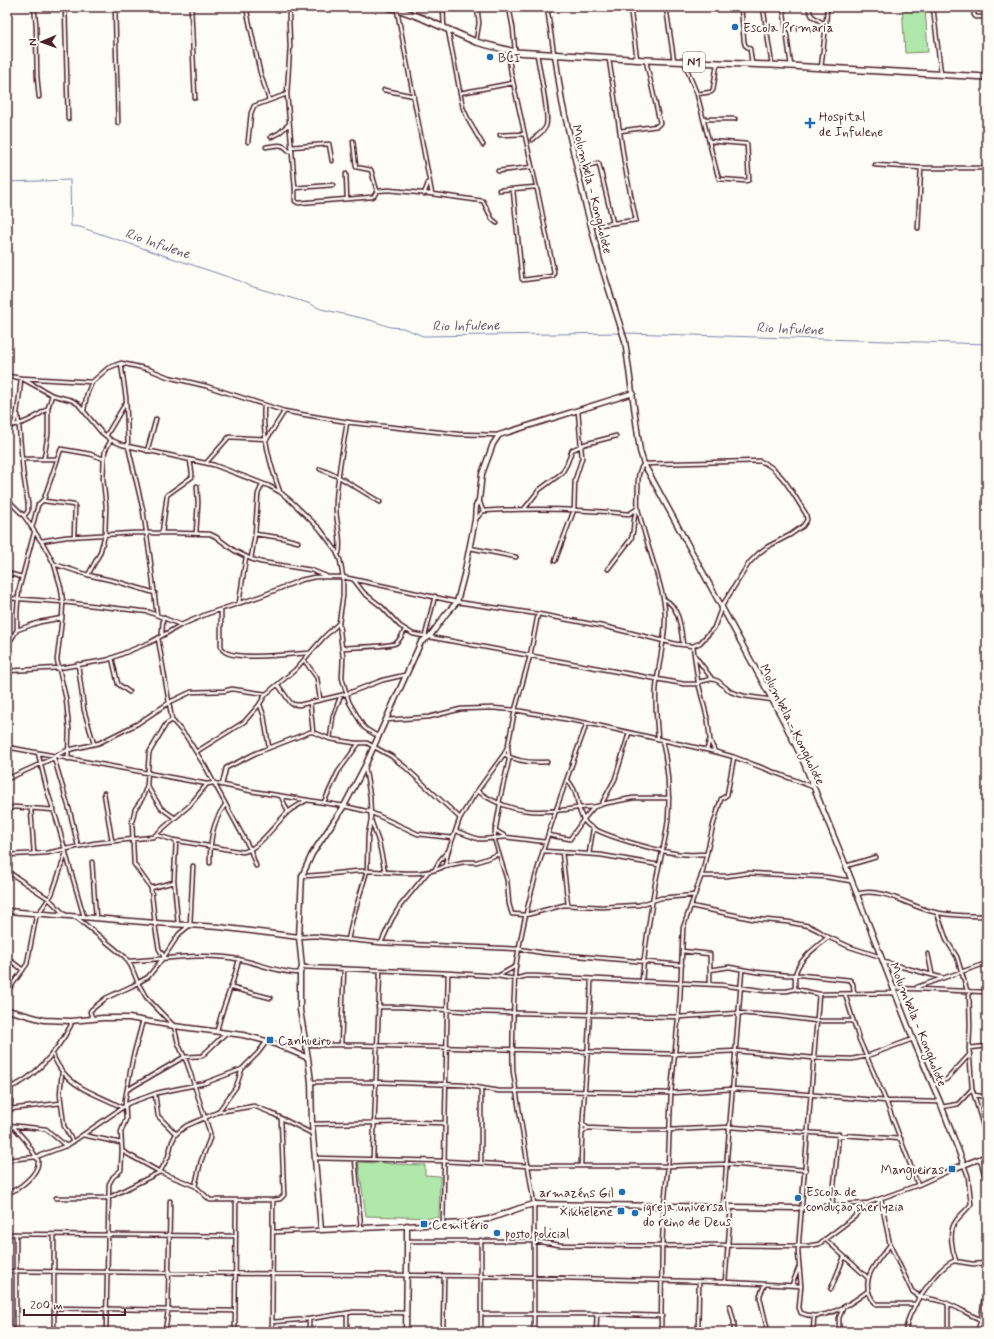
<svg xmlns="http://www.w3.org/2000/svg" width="994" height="1339" font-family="Mynerve,sans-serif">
<rect width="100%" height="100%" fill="#fdfcf7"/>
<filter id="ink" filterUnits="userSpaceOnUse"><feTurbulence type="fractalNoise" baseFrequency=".025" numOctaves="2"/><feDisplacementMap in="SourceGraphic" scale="8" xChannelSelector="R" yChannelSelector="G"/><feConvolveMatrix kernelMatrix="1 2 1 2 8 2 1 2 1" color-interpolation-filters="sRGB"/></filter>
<g filter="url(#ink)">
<path fill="#b0e7aa" stroke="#7d836a" d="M902,7H925L928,52L905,53Z
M358,1162L376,1163L380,1162L391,1164L425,1165V1175L440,1176L439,1218L366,1216Z"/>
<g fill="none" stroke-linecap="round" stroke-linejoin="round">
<path stroke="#7887a4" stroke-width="1" d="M7,182L70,180L71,226L80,227L240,281L247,285L308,303L321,309L370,320L390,327L403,328L423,336L622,333
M625,333L987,344"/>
<g stroke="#4a1f2b" stroke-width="5.5">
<path id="street" d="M34,7L36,24L37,76L39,97
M65,7L68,119
M115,7L118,123
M191,7L195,98
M246,7L260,72L269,100
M294,7L289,14V19L290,47L287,94L295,188V201L298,203L372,197L374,196L377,191L388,190L432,194L483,201L492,219L497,223
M443,7L444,27
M509,7L513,28L515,51
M547,7L554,54
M630,7L637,59
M666,7L674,61
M741,7L744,41L745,45L750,49L752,64
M763,7L772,65
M783,7L791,66
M808,7L812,16L826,25L821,68
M933,7L941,74
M974,7V15L976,17H987
M397,10L432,194
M826,25L827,7
M448,30L463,108L470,123L483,145
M476,41L479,23L477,7
M508,51L511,73L539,198L554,272L553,276L523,280L522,279L513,190
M684,62L697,94L716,169L719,179L746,181L749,180L747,144L709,141
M384,90L414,96
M460,93L513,83
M697,94L711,92L713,90L717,64
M704,119H735
M620,131L657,126L660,123L646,61
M500,135L524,134
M271,137L279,133L289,124
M532,140C536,136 544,132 546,126C550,117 539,68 537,54
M353,141L356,167L371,170L377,191
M248,142L251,113L254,106L287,94
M266,147C276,146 282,142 289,151L292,152
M291,147L329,144L332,161
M875,165L921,168H987
M577,168L598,163L599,164L613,223
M498,171L532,167
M346,174L347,199
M295,188L333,185
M499,190L536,187
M424,194L429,181
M591,226L636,220L625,167L609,59
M918,228L921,168
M121,363L126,398L128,446L143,510L150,557L157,615
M7,376L21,378L52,395L71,400L78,404L101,432L111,440L123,445L214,465L269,486L280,492L292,502L320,529L335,549L340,560L343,577V596L339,623L343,657L342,678L349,702L363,726L366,729L379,737
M264,406C262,435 270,465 280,492
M84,410L87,394L92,382L108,368L121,363L148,369L168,377L206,386L284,411L300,414L354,423L458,434L498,435
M18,415L23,472L28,504V511L24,516
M13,425C25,424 39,415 48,408
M7,428C9,427 11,426 13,425C18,419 20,388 21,378L92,382
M106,436L125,404
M147,451L156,419
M44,458L48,434V408L52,395
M22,459H58
M206,463L229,437L267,439L284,412
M320,469L339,477L380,502
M7,499L24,516L45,547L54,564L61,588L63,602L62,618L57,660L66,699L69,729L68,759
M479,500L483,511
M44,501L74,505L75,507L74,537
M525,508L539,490L562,473L567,464L572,450L585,444L616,436
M476,519L483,511C532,508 580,509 629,514L638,508
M32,528L38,505L44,499L61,449L90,454L104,459
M162,533L167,495L192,477V473L190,460
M196,533L198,503L197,486
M255,534L283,538L298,542
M41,541L66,537L134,533H176L210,534L216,537L235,551L251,559L261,562L311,570L326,576
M470,548L516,557
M339,553C342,538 336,523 336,508C336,479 343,450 347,422
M251,559L255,534L258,494L262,485
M555,561L574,510L575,480L582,458L578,411
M54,564L88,575L115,581L155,593
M608,569L631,539C635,529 632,521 637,509
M7,573L22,577
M88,575L100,553L105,535L106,506L103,479L104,459L105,451L111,440
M354,580L364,593L382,607L400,626L413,634L684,684H698
M7,598L63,602L149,612L181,625
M664,599C680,607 681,629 683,645
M239,603L246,557
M221,610V646C222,648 222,650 224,651C235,661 293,654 309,653
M17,630L40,622L62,618
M162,635L163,617
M425,636L435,596
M158,638L172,720L186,736L206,768L250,849L256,866
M7,646L17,630V612L19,589L34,533
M693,646L698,682L708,721L710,740L715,752
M342,648C352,647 389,647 396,643C400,640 403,634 405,630
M695,656L712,679L718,681L731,692L744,696L773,700
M112,658L118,684L129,692
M304,660L317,678L320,699
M78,664L84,710L94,744
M7,671L59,668L107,660L151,642L181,625L207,614L261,596L301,580L315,577H343L457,602L538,614L607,627L676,644L693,646L700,643L714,628L722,606L749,563L759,553L767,547L790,535L803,526L807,520L806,514C794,496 782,469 760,461L644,464C638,470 638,479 638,487C638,494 637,502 638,509C645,539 656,567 663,597C670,626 658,660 656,690C655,707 657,723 658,739
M698,682L712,679
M278,685L290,702L292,704L299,705L346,694L383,680L405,675
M310,702L313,732
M260,705L264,716L269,748
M386,720L429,717L461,709L492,708L515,710L587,723L716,752L734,757L813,787
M330,739L333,716L341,695
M7,747L207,784L214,783L251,791L344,806L370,812L418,834L453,838
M707,750L709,741
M196,752L244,722L259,705L266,694L295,670L324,637L339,623
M504,754C517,762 533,763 547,762
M54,758L70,812L78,846
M365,767L370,796L371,820L379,843L385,872
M7,779L49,760L54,758V756L68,750L99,743L137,724L170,702L191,692L224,691L232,689L266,694
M567,779C570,783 573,787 575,792C579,803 578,814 586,823C596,835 665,853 682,854C690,855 698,854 706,854
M222,785L226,768L256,753L310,732H313L330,739L355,743H367L391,756L405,767L460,818
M147,786L161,808L175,818
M477,791C510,814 539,814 577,808C586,807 593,808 601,805L615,779L629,733
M104,793L112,841
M281,796L288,812
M324,802L338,772L359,743
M499,803L509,760L508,747
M500,804L494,838L507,880L509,904L512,914L526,915L564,905L602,907L639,905L661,898L695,895
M602,804L633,798H669
M31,809L34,854
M7,817L9,809L14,807L54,810
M495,830L505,836
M456,831L478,839H485L505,837L546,842
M157,835L173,840L243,852C259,849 276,823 288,812C294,807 301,804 307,800
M548,835L570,839L583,820L594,807
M176,841L174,880L178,924
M543,851L601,855L659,865
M562,852L568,905
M66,854L84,917
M589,854L593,829
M7,855L47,853L95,843L153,837L190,805L207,784
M92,862L96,918
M210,863C210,841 212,823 225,805
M445,866L464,862H477L499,854
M846,866L876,857
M435,869L440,860L447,852
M7,871L49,899L65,915
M302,876C322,876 341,872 360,871C386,870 421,879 445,866L448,852L460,818L475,794L504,754L508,745L515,710L530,656L538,614
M701,876H727L747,873L826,877L851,881
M151,888L174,882
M857,894C882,886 910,907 934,912C951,916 970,916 987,916
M691,906L753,919L788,922L809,926L819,931L828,937L850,947L881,957
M937,913L947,941L957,957L967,990
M76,917L125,957L131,966L138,983L146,997L174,1026L178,1043L187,1063L210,1133V1138L201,1161L195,1186
M7,934V933
M299,937L315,936L381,943L519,949L544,953L682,965
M348,940L352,921L367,871L368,835L371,820
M381,943L392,919L400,906L428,872
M682,951L710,954V985
M928,954L932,974
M164,957L159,949L156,932L151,888L134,864L132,822L135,809L142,799L147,785L149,753L166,724L172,720
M7,958L23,970
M128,961C161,960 198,953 231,958C255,961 276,973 300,973
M884,962L943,978
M302,967L448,973L497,976L515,979L526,976H534L722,985L766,991H787L795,989L819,994L895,993
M710,970L729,967L756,972L786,975H801L850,980L853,984L854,994
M498,976L516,966
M642,982C644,950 650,917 655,885C659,863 666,841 668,819C670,793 668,766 662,740
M917,987L987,963
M232,988L271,998
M894,988L987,992
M795,989C795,985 795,981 795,976C797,960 817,947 828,937
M7,991L12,985L27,964L36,917L52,894L66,853L57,821L47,790L38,753
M969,991L970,1026L969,1048L972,1088L984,1129L987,1146
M819,994L798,1252L801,1286L799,1308L801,1313C823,1323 851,1304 868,1291
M845,994L859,1039L886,1101L918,1185
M378,1007H403L479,1012L679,1017L739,1013L777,1016L817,1021H853
M93,1019L90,1012L91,1010L106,998L132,986L148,977L164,957L179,934L190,925L193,866
M217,1031C222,1006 234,984 239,959
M307,1045H358L674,1054L736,1051L814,1058L852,1059L867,1056L913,1039
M341,1045L344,969
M969,1048L987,1046
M52,1053C55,1060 58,1067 63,1072C78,1091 102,1096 121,1107
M7,1071C13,1088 13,1103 7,1121
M62,1072L60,1094L64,1126L73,1142
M311,1082H376L463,1085L499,1091H554L671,1093L733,1089L768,1091L886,1101L940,1102
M933,1085L947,1079L970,1054
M7,1088C33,1082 59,1048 71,1025V1021
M127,1090L184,1057L202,1056L204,1054L226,1033
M155,1094L158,1116L176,1134
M974,1095L987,1097
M942,1107L958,1104L972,1089
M10,1109L61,1103
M218,1112L254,1106L269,1112L313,1134
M312,1124L410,1122L444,1123
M582,1124L588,1128L628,1130H669L730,1127L901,1139
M7,1125L46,1129L66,1146
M582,1133L588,1128
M83,1135L121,1143
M122,1151L160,1172L195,1186L210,1200H273L272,1332
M315,1158L444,1161L528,1166H668L727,1164L806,1170
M373,1158L380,971
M355,1159L361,1228
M980,1159L987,1183
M7,1160L36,1157L68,1145L129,1103L157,1093L205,1083L242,1069L258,1053L267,1041
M481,1163V1089
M581,1166C582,1104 590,1042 591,979
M7,1193C19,1190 40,1173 38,1160L26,1141L13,1126
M56,1198H108L160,1172L168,1157L172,1142L176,1134L186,1126L218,1112L236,1087L242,1069
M881,1199L890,1245L912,1291C919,1298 932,1299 941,1301C957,1306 971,1317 987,1322
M273,1200L280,1199L284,1195L281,1118
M832,1206L839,1134
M723,1207L742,970
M797,1208L868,1203L918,1185L953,1169
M443,1224L448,973
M274,1232L321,1230
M7,1234L236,1236
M16,1234V1332
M54,1235V1332
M825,1239L868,1278
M407,1241H534L560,1245L662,1246L712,1245L808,1246L819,1244L857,1215L868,1203
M890,1245C876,1262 856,1283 876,1304H916
M956,1261C952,1250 948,1231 956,1221C960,1215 967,1210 971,1204L968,1176L964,1165
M7,1271L482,1276L725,1282L801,1286
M725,1282L731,1207
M765,1284L760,1295V1298L768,1332
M792,1285L799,1267
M831,1289L844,1257
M730,1306L734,1322V1332
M54,1308L235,1311
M347,1313V1332
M481,1314H597L662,1316
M272,1322L309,1319L354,1312L406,1313
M106,1332L109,1184L113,1177L121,1170L122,1151L121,1132L126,1119L125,1100L133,1057L143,1020
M165,1332L168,1311L170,1201
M235,1332L236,1200
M309,1332V1319
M443,1332L444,1276
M481,1332V1240
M534,1332V1204L513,1071C512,1046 513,1022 514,998C515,987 514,975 516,965C529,882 558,802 587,723
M596,1332L597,1314
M661,1332L662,1246L664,1206L668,1166L671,1093L680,999L683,928L702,874L713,826L721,799L727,795L734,757
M698,1332L699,1282
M813,1332L814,1316
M839,1332V1318L843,1308
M905,1332C907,1325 908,1317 912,1311C918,1297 940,1266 954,1261L973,1264L987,1263
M946,1332L948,1328V1304
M977,1332L981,1320L985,1291L987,1287"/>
</g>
<g stroke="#4a1f2b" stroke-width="7">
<path id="secondary" d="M555,55L562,102L584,199L600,261L625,341L640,451L644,464L780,714L801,756L846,866L913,1039L940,1102L964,1165
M7,911L156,923L219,927L299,937
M7,1010L44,1020L71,1021L103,1018H129L174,1026L243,1035L270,1042L308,1058L311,1082L312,1124L321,1230L465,1223L489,1219L520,1208L534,1204L797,1208
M308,1058L300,1010V973L302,967L299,937L302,876L312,854L344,806L365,766L421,642L430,636L446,614L457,602L464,575L475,520L476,506L479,500L482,474L493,444L499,435L633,393
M953,1169L987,1156
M406,1332L407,1259V1225"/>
</g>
<g stroke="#4a1f2b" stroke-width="8">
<path id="highway" d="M387,7L397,9L422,18L476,42L515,52L646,60L772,65L987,77"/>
</g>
<use href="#street" stroke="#fdfcf7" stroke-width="2.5"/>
<use href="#secondary" stroke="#fdfcf7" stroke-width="4"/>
<use href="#highway" stroke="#fdfcf7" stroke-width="5"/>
</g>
</g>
<g fill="#1f6fb2" stroke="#fdfcf7" stroke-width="1.5">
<circle cx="735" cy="27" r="4"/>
<circle cx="490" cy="57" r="4"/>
<path d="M808 117h4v4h4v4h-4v4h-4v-4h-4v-4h4z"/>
<rect x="266" y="1036" width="8" height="8" rx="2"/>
<rect x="948" y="1165" width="8" height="8" rx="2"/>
<circle cx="622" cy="1192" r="4"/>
<circle cx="798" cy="1198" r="4"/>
<rect x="617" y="1207" width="8" height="8" rx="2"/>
<circle cx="635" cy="1213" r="4"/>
<rect x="420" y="1220" width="8" height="8" rx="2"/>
<circle cx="497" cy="1233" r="4"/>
</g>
<g text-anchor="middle" stroke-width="4" stroke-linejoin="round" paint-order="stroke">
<rect fill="#fdfcf7" stroke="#806168" stroke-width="1" x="683" y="52" width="22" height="20" rx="3"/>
<g font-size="12" font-weight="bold" fill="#4a1f2b">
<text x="694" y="66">N1</text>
</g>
<g font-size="13" fill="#4a1f2b" stroke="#fdfcf7" text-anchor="start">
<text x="743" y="32">Escola Primaria</text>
<text x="498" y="62">BCI</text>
<text x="819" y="121">Hospital<tspan x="819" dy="15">de Infulene</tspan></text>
<text x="278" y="1045">Canhueiro</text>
<text x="944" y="1174" text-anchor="end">Mangueiras</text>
<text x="806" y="1196">Escola de<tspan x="806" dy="15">condução sherlyzia</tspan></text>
<text x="614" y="1197" text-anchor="end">armazéns Gil</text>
<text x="643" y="1211">igreja universal<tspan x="643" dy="15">do reino de Deus</tspan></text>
<text x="613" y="1216" text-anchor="end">Xikhelene</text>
<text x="432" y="1229">Cemitério</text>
<text x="505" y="1238">posto policial</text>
</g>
<g font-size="13" fill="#4a1f2b" stroke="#fdfcf7">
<text transform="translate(593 189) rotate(76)" y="5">Molumbela - Kongholote</text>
<text transform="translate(793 724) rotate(64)" y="5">Molumbela - Kongholote</text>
<text transform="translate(919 1024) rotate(68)" y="5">Molumbela - Kongholote</text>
</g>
<g font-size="14" font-style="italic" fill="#615368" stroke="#fdfcf7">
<text transform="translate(158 243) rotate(19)" y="5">Rio Infulene</text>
<text transform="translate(466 325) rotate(-1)" y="5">Rio Infulene</text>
<text transform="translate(790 328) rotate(2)" y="5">Rio Infulene</text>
</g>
</g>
<rect width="994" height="1339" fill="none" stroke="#fdfcf7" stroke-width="24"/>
<rect x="12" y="12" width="970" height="1315" fill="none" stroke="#4a1f2b" stroke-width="1.5" filter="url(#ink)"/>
<g transform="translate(42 42) rotate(268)" stroke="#fdfcf7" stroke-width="3" paint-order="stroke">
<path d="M0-3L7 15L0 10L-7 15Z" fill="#4a1f2b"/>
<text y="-6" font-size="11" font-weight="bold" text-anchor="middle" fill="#4a1f2b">N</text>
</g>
<path d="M24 1309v6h101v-6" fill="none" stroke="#4a1f2b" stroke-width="2"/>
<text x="30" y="1309" font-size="12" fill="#4a1f2b" stroke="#fdfcf7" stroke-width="3" paint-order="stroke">200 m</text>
</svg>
